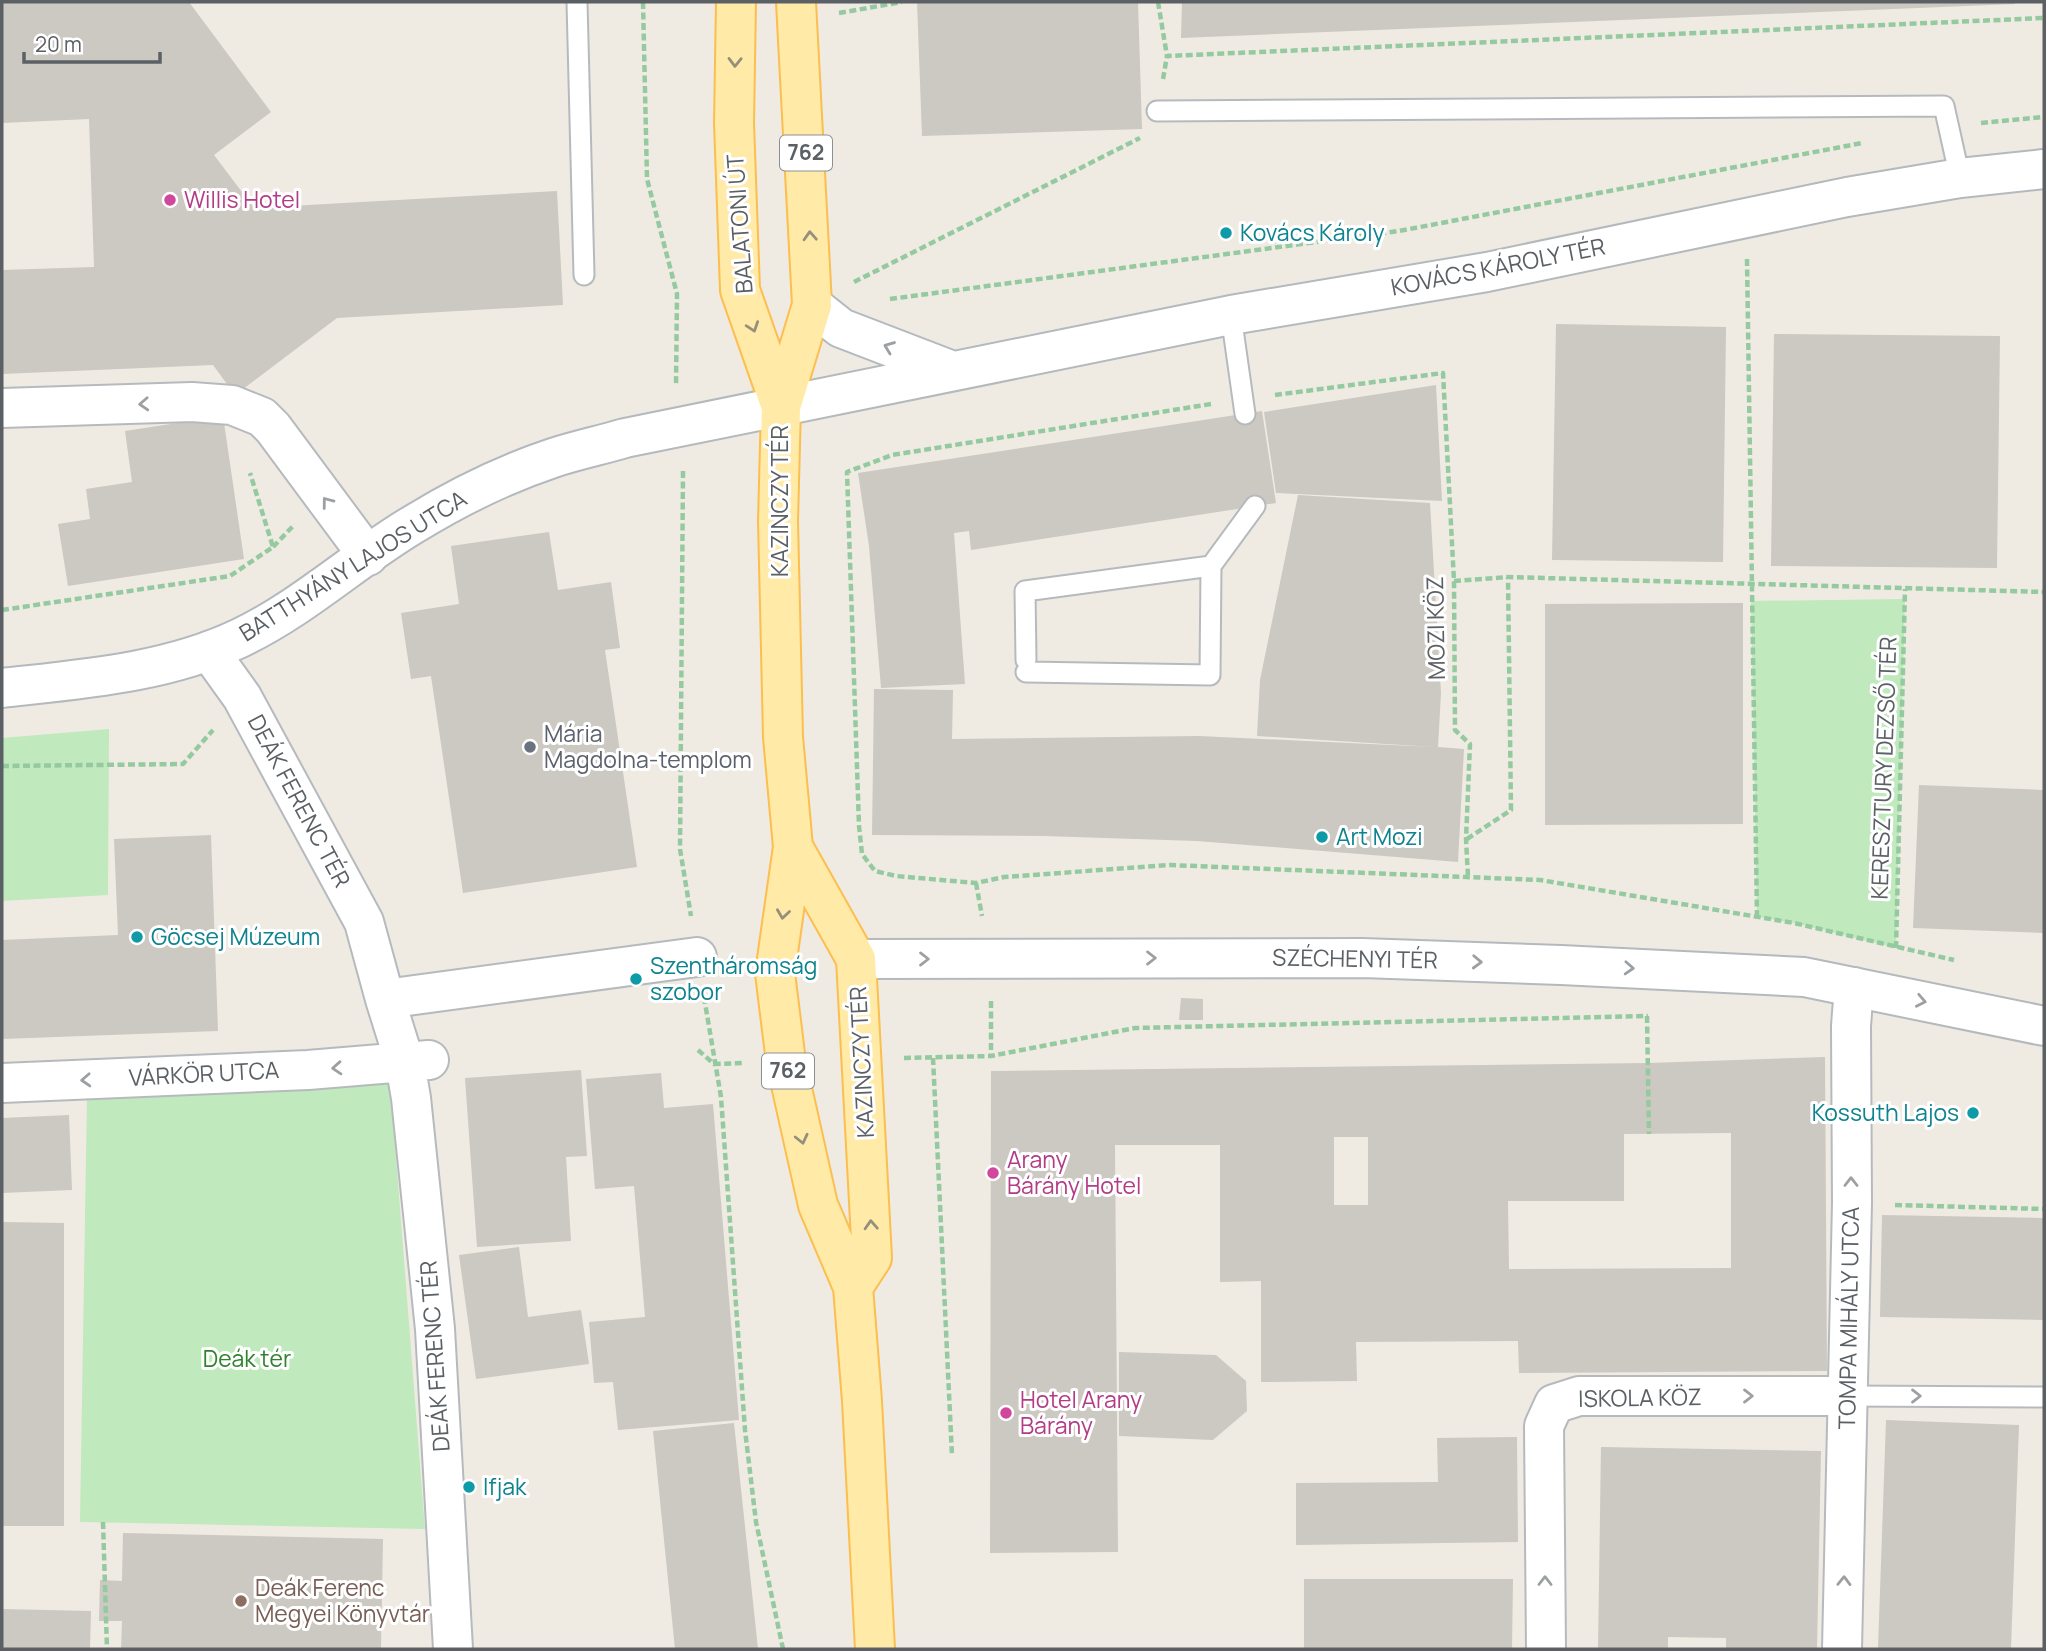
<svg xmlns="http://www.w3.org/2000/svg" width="2046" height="1651" font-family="Manrope,sans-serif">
<rect width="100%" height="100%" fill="#efebe3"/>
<path fill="#c0e9bd" d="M1905,599L1896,948L1794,923L1757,917L1751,601Z
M109,729L108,895L2,901V738Z
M390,1080L425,1529L80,1522L87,1096Z"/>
<path fill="#ccc8c2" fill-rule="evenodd" d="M2,2H189L271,112L214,155L254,208L557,191L563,305L337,318L235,395L213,365L2,374V270L94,267L89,119L2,123Z
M917,2H1138L1142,129L922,136Z
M1182,2H2015V4L1181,38Z
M1556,324L1726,327L1723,562L1552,560Z
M1774,334L2000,336L1997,568L1771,566Z
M1436,385L1442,501L1276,493L1264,412Z
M1262,411L1276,503L971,550L969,531L954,533L965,684L881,688L869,546L858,473Z
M223,416L244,559L68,586L58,524L90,519L86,489L132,482L125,431Z
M1298,495L1430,503L1441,693L1438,747L1464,749L1458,862L1197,841L1044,836L872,835L874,689L953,690L952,739L1199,736L1434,747L1257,736L1260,680Z
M549,532L558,590L611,582L620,648L605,650L637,867L463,893L431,676L411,679L401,613L459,604L451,546Z
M1743,603V824L1545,825V604Z
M1919,785L2044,790V933L1913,928Z
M211,835L218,1031L2,1039V940L118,935L114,839Z
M1181,998L1203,999V1020H1179Z
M1825,1057L1827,1371L1519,1373L1518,1341L1356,1342L1357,1381L1261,1382V1281L1220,1282V1145H1115L1118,1552L990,1553L991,1071L1649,1063ZM1731,1133V1268L1509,1269L1508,1201H1624V1134ZM1334,1137H1368V1205H1334Z
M581,1070L587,1156L566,1157L571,1241L477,1247L465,1078Z
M661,1073L664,1108L713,1104L739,1420L618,1430L613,1382L594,1383L589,1322L645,1317L634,1186L595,1189L586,1079Z
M69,1115L72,1190L2,1193V1118Z
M1882,1215L2044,1218V1320L1880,1317Z
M2,1222L64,1223V1526H2Z
M519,1247L528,1317L581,1310L589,1364L476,1379L459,1255Z
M1119,1352L1216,1355L1246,1381L1247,1411L1213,1440L1119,1436Z
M1886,1420L2019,1425L2011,1649H1878Z
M734,1423L758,1649H675L653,1431Z
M1517,1437L1518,1542L1296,1545V1483L1438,1482L1437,1438Z
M1601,1447L1821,1451L1817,1649H1726V1638L1668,1637V1649H1598Z
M123,1533L383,1539L381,1649H121L122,1621H99L100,1580L122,1581Z
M1304,1579H1513L1512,1649H1304Z
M2,1609L91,1611L90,1649H2Z"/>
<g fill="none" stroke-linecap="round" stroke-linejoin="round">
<g stroke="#b6babe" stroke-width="23">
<path id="lane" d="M577,2L584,275
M1157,111L1944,106L1960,178
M1231,315L1245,414
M1026,660L1025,591L1211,566L1255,506
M1026,672L1210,675L1211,566
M1847,1396L2044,1397"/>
</g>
<g stroke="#b6babe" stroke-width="42">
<path id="street" d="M2,408L192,402L232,405L262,417L273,428L368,556
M209,651L242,697L364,922L385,999L405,1063L411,1098L435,1329L453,1649
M385,999L697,957
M2,1083L308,1070L429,1060
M1546,1649L1544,1426L1554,1404L1579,1396H1847
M1842,1649L1852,1203L1851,1026L1854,987"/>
</g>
<g stroke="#b4b9be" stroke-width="42">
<path id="secondary" d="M812,305L841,328L953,371
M2,688C83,679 166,673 240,638C303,608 355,559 414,524C458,497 505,474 553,458C577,450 602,445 625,438L1231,315L1487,272L1847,197L1960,178L2044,169
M856,959L1362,958L1561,965L1804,977L2044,1026"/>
</g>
<g stroke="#fcbe4f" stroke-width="42">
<path id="primary" d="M736,2L734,123L740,290L781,407
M796,2L812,305L781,407L778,521L783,737L793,847L775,973L786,1062L818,1205L853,1287L862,1401L875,1649
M793,847L856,959L872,1258L853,1287"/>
</g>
<path stroke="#95caa0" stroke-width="4.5" stroke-dasharray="7 3.5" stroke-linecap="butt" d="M643,2L647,179L677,294L676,385
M1158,2L1167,56L2044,18
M839,13L902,2
M1163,79L1167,56
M1981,123L2044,117
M1747,259L1757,917
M854,282L1140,138
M890,299L1399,231L1862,143
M1275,395L1443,373L1454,581L1455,730L1470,744L1466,839L1468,877
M1211,404L892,455L847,472L859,826L862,854L875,871L896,876L976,883L1004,877L1170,865L1540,880L1794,923L1954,960
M683,471L680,849L691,916
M273,547L294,525
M1454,581L1508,577L2044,592
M2,610L230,576L273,547L250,473
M2,766L183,764L213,730
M1467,839L1511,810L1508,577
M976,883L982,916
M1896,948L1905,589
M704,997L721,1097L745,1430L756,1522L783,1649
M991,1001V1056
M1647,1016L1649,1134
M698,1050L714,1064L745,1063
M904,1058L991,1056L1135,1028L1648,1016
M933,1058L952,1456
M1895,1205L2044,1209
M103,1522L107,1649"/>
<use href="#lane" stroke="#fff" stroke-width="19"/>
<use href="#street" stroke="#fff" stroke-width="38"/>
<use href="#secondary" stroke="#fff" stroke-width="38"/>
<use href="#primary" stroke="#ffeaa8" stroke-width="38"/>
</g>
<defs><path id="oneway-chevron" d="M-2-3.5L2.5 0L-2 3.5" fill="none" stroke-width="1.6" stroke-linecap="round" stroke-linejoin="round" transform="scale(1.75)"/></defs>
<g stroke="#94907c">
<use href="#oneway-chevron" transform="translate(735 62) rotate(91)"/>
<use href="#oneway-chevron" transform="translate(810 236) rotate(-93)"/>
<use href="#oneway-chevron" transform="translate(753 327) rotate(71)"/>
<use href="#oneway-chevron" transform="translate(783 914) rotate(98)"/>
<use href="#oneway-chevron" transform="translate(802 1139) rotate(77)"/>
<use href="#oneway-chevron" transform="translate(871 1225) rotate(-93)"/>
</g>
<g stroke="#9da0a3">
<use href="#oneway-chevron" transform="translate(889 347) rotate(-159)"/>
<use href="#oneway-chevron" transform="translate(144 404) rotate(177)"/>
<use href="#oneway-chevron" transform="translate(327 502) rotate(-127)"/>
<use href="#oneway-chevron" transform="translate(1151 958)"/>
<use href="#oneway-chevron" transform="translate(924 959)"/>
<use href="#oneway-chevron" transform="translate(1477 962) rotate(2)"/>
<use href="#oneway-chevron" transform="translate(1629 968) rotate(3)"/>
<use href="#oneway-chevron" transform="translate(1921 1001) rotate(11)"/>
<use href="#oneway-chevron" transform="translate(337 1068) rotate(176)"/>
<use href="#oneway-chevron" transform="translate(86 1080) rotate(177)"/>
<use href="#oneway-chevron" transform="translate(1851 1182) rotate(-90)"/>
<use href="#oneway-chevron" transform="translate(1748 1396)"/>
<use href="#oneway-chevron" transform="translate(1916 1396)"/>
<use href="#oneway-chevron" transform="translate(1545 1581) rotate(-90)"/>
<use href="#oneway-chevron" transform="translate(1844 1581) rotate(-89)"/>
</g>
<g fill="#d1479c" stroke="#fff" stroke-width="2.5">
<circle cx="170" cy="200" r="7"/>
<circle cx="993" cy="1173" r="7"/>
<circle cx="1006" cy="1413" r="7"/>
</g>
<g fill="#0f9aa8" stroke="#fff" stroke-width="2.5">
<circle cx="1226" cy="233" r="7"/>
<circle cx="1322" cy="837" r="7"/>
<circle cx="137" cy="937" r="7"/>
<circle cx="636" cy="979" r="7"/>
<circle cx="1973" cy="1113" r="7"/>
<circle cx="469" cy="1487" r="7"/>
</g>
<circle fill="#6b7280" stroke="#fff" stroke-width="2.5" cx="530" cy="747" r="7"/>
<circle fill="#8d6e63" stroke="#fff" stroke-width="2.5" cx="241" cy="1601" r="7"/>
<g text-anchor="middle" stroke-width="6" stroke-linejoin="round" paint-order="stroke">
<g fill="#fff" stroke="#8c9093" stroke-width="2">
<rect x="780" y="135.5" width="52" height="35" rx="5"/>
<rect x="762" y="1053.5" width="52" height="35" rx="5"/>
</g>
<g font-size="21" font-weight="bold" fill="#5b6065">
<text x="806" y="160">762</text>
<text x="788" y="1078">762</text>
</g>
<g font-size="23" fill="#b23c85" stroke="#fff" text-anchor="start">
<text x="184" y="208">Willis Hotel</text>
<text x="1007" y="1168">Arany<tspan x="1007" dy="26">Bárány Hotel</tspan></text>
<text x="1020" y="1408">Hotel Arany<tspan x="1020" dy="26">Bárány</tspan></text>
</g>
<g font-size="23" fill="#5b6065" stroke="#fff">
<text transform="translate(740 224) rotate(-94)" y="8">BALATONI ÚT</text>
<text transform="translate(1498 267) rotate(-11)" y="8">KOVÁCS KÁROLY TÉR</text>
<text transform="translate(780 501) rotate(-90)" y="8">KAZINCZY TÉR</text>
<text transform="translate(353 566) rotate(-32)" y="8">BATTHYÁNY LAJOS UTCA</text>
<text transform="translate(1436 628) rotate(-91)" y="8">MOZI KÖZ</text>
<text transform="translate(1884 768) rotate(-88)" y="8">KERESZTURY DEZSŐ TÉR</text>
<text transform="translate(299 801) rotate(62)" y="8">DEÁK FERENC TÉR</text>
<text transform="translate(1355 959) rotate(1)" y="8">SZÉCHENYI TÉR</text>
<text transform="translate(862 1062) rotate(-93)" y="8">KAZINCZY TÉR</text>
<text transform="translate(204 1074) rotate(-3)" y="8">VÁRKÖR UTCA</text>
<text transform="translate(1849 1318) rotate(-89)" y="8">TOMPA MIHÁLY UTCA</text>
<text transform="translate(435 1356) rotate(-94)" y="8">DEÁK FERENC TÉR</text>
<text transform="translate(1640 1398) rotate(-1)" y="8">ISKOLA KÖZ</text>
</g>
<g font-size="23" fill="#0d838f" stroke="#fff" text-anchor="start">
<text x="1240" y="241">Kovács Károly</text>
<text x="1336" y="845">Art Mozi</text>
<text x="151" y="945">Göcsej Múzeum</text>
<text x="650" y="974">Szentháromság<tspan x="650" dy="26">szobor</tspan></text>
<text x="1959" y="1121" text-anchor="end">Kossuth Lajos</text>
<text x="483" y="1495">Ifjak</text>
</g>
<g font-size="23" fill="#5b616d" stroke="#fff" text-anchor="start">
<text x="544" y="742">Mária<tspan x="544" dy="26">Magdolna-templom</tspan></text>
</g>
<g font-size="23" fill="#30822d" stroke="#fff">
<text x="247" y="1367">Deák tér</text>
</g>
<g font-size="23" fill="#785e54" stroke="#fff" text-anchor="start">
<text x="255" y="1596">Deák Ferenc<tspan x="255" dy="26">Megyei Könyvtár</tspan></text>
</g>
</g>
<rect width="2046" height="1651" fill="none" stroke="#5b6065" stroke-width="7"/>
<path d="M24 52v10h136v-10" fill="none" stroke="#5b6065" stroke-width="3.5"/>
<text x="35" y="52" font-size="21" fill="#5b6065" stroke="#ffffff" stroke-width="5" paint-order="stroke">20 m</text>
</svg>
